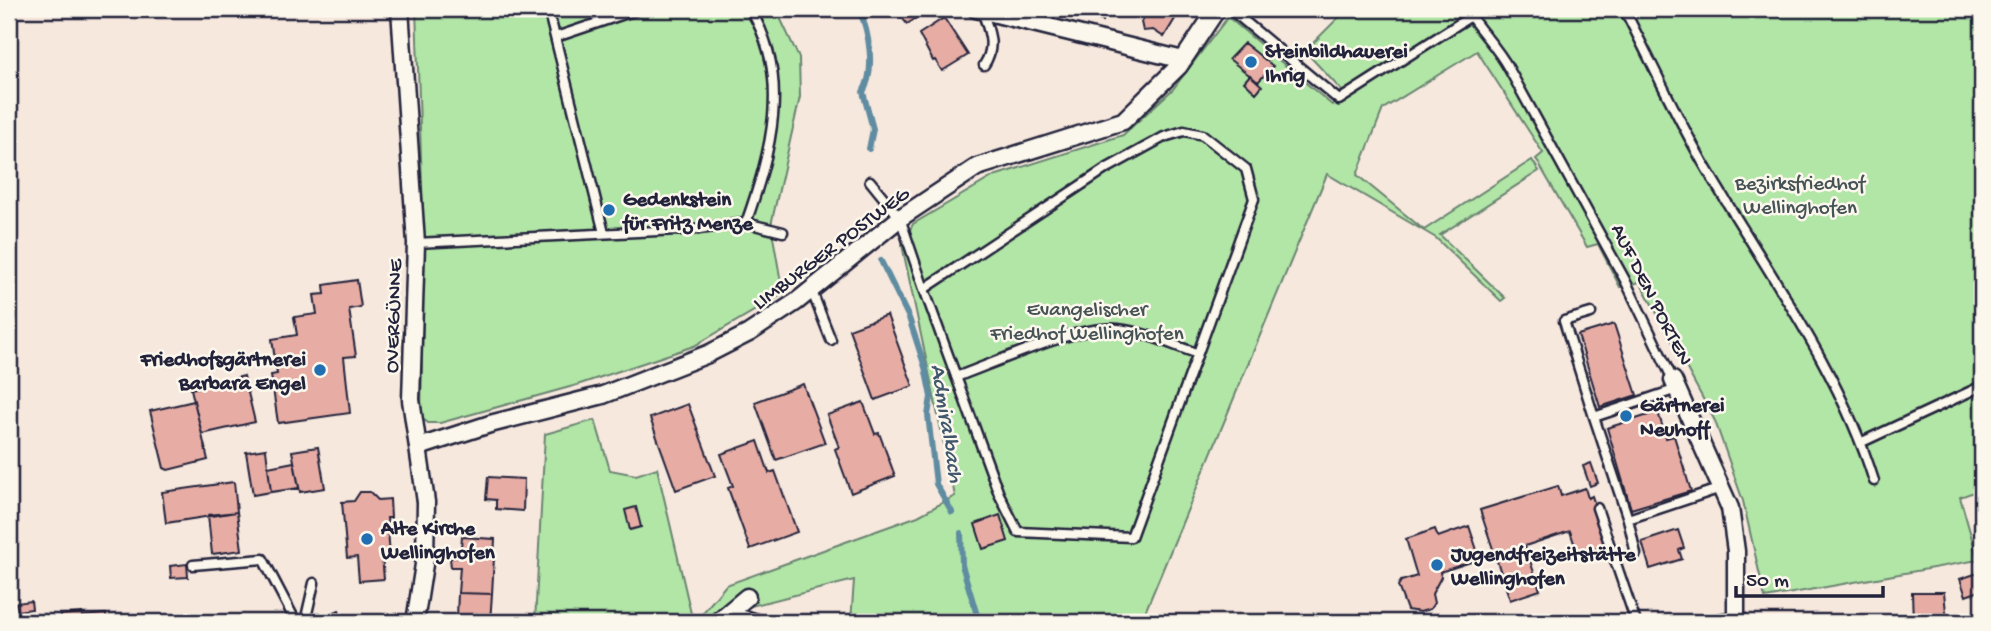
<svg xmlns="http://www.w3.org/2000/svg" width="1991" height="631" font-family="'Gochi Hand',sans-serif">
<rect width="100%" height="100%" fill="#f7e8de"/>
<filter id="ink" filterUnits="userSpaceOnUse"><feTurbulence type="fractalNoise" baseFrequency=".0143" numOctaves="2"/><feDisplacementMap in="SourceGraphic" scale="14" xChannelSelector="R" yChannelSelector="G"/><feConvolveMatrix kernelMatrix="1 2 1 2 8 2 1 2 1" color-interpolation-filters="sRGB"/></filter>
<g filter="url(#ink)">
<path fill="#b2e6a7" stroke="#6a8471" stroke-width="2" d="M416,9H776L799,58L800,97L771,225L783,294L694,346L577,385L440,423H428L421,417L424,244Z
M1347,9H1456L1458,12L1463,9H1982V489L1960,497L1978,560L1765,598L1743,501L1715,421L1640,282L1620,287L1598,244L1587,247L1536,159L1543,153L1477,51L1383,109L1357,175L1424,230L1532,160L1539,171L1440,235L1505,298L1501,301L1436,238L1327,174L1141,622H851L854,580L723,613L713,622H695L726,585L918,516L955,496L902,245L913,224L994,176L1123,135L1173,89L1228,17L1332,105L1341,90L1305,51Z
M595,420L610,470L636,475L657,468L693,622H535L545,434Z"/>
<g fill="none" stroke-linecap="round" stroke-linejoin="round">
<path stroke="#5e8ca1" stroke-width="6" d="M859,9C869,32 876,70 863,92L873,129L869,149
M881,261L909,318L925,367L931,397L928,415L936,484L952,512
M961,533L962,565L979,622"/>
</g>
<path fill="#e7ada5" stroke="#22223b" stroke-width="2" d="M895,9H931L907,24Z
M1074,9H1106L1103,21L1073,13Z
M1143,9H1181L1164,37L1153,30L1143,31L1141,22L1146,14L1141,12Z
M944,18L968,55L942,71L935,60L933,61L919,34Z
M1244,43L1273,66L1258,82L1229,59Z
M1250,75L1262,86L1256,93L1244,82Z
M357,280L361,307L349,309L356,356L344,357L350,413L278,423L271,375L277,374L272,339L297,335L294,317L317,314L314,295L325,294L324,285Z
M887,315L913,386L875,400L849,329Z
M1614,324L1637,395L1600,407L1578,335Z
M244,376L255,422L202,434L191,389Z
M803,384L825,443L776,460L755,402Z
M194,401L208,460L168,470L164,468L150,411Z
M863,402L875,434L879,433L895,476L851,493L835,449L839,447L827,415Z
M688,404L715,476L676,490L650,418Z
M1658,412L1666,438L1674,436L1691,491L1631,509L1607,428Z
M758,441L769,473L775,471L797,532L750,549L728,488L733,486L721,454Z
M318,447L325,488L300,492L292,451Z
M266,449L271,492L253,495L246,452Z
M294,462L299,488L271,492L268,467Z
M1591,463L1598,483L1590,486L1583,466Z
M488,477L524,479L523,511L496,509V500L486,499Z
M234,482L237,512L166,523L162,492Z
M1558,486L1561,496L1585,488L1588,498L1592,496L1608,545L1578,555L1570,531L1525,546L1540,590L1510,600L1480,510Z
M360,492H370L378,500L390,499L391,518H387L390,555L382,556L384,579L359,581L357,557L347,558L342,502L354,501Z
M636,507L641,527L630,530L625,510Z
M237,512L242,550L212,554L208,515Z
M1000,515L1008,541L983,549L975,524Z
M1469,526L1480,559L1440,572L1441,577L1432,594L1434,603L1430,609L1420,612L1407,610L1398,586L1401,581L1417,576L1406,539L1435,529L1438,537Z
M1678,530L1684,548L1679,550L1682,559L1650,569L1642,542Z
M462,537L495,539L492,594L458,593L460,567H451L450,558L460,557Z
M187,564L188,577L171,578L170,566Z
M1978,573L1982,590L1966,596L1960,579Z
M1912,592H1944L1947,622H1913Z
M458,593L492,594L490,622H447V617H457Z
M31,601L32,609L18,611L16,603Z
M339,610L344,622H312L314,621Z
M82,613V622H61V615Z
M106,614L107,622H82V616Z"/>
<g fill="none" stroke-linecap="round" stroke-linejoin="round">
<g stroke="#22223b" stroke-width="13">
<path id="lane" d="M548,9L604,233
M1230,9L1339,100L1482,9
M1466,9C1479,31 1496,45 1509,69L1625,280L1673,380
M1624,9C1650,59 1674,112 1702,161C1762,265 1838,365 1874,481
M982,10C988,30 997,45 984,65
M556,37L639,9
M1184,131L1203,135L1246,169L1254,199L1131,537L1018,532L999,494L924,289L1104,170L1164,137Z
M870,181L900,218L924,289
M746,223C771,152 792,77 750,9
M416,243L699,229L746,223L783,232
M811,289L831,340
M1591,313L1564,321L1594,417
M956,377C995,363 1079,324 1118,329C1145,332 1170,344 1196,353
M1862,442L1982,386
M1597,508L1636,622
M1628,519L1594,417L1677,389
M1636,554L1628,519L1721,488
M193,565L263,559L296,622
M730,611L767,622
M305,622L314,583
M1699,622L1736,616"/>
</g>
<g stroke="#22223b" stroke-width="21">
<path id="street" d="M400,9L416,243L411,400L426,502L425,558L415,622
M976,9L1183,60
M1673,380L1730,508L1736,551V622
M419,447L490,424L603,395L708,354L749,333L796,302L900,218L977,167L1123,121L1179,66L1217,9
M717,622L747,597"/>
</g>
<use href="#lane" stroke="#fbf7ec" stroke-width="8"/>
<use href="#street" stroke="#fbf7ec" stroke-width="16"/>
</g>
</g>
<g fill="#1f6fb2" stroke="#fbf7ec" stroke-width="2.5">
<circle cx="1251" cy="62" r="7"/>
<circle cx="609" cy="210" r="7"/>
<circle cx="320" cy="370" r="7"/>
<circle cx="1626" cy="416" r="7"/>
<circle cx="367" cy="539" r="7"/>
<circle cx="1437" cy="565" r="7"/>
</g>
<g text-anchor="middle" stroke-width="5" stroke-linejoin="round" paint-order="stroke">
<g font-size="21" font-weight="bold" fill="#22223b" stroke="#fbf7ec" text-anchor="start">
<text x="1265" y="57">Steinbildhauerei<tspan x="1265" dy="24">Ihrig</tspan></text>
<text x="623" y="205">Gedenkstein<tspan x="623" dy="24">für Fritz Menze</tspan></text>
<text x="306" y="365" text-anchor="end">Friedhofsgärtnerei<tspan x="306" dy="24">Barbara Engel</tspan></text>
<text x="1640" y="411">Gärtnerei<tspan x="1640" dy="24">Neuhoff</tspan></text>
<text x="381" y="534">Alte Kirche<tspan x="381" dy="24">Wellinghofen</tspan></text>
<text x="1451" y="560">Jugendfreizeitstätte<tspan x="1451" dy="24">Wellinghofen</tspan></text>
</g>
<g font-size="21" fill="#465356" stroke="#fbf7ec">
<text x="1800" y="189">Bezirksfriedhof<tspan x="1800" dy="24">Wellinghofen</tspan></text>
<text x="1087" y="315">Evangelischer<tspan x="1087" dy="24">Friedhof Wellinghofen</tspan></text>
</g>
<g font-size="21" fill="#22223b" stroke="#fbf7ec">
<text transform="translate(830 247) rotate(-37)" y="7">LIMBURGER POSTWEG</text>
<text transform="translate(1653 294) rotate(63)" y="7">AUF DEN PORTEN</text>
<text transform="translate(392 316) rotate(-88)" y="7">OVERGÜNNE</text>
</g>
<g font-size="23" font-style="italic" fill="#40576e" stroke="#fbf7ec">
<text transform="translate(949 423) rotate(81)" y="8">Admiralbach</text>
</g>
</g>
<rect width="1991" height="631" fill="none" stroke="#fbf7ec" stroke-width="35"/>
<rect x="18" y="18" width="1956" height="596" fill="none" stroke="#22223b" stroke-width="2.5" filter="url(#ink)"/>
<path d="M1736 586v10h147v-10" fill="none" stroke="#22223b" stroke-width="3.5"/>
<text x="1746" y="586" font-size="21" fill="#22223b" stroke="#fbf7ec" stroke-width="5" paint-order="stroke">50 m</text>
</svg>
